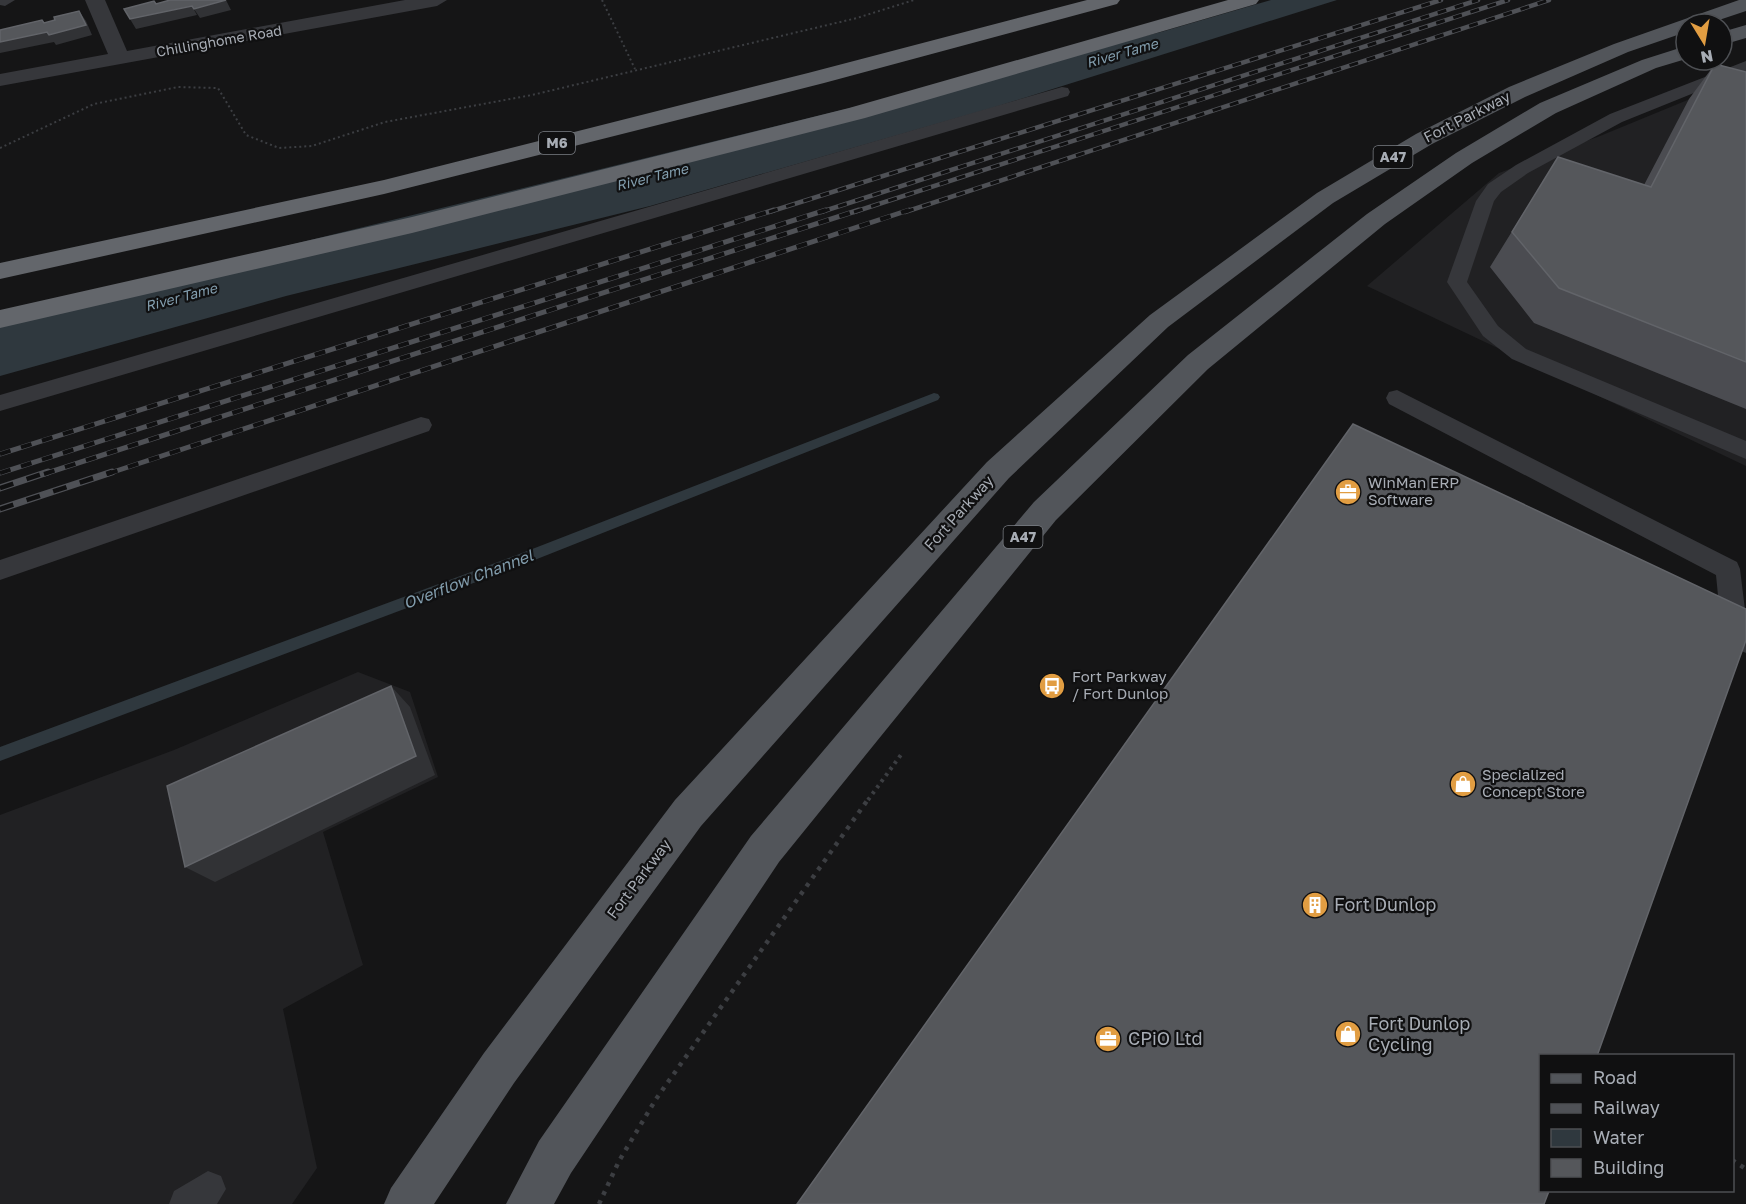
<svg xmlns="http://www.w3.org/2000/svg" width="1746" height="1204" font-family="'Golos Text',sans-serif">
<rect width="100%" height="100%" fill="#151516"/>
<path fill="#212123" d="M1746,76V466L1367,286L1499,173L1600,136Z
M358,672L410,692L438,777L323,832L363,965L283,1009L317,1168L292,1204H0V815L174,750Z"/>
<path fill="#2f383e" d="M1271,0H1337L992,108L650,206L286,296L0,376V316L1161,32Z"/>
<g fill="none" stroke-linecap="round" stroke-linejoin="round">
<path fill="#2f383e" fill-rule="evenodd" d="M934,393L938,394L940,397L938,400L532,561L0,761V747L522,553Z"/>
<path stroke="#3c3e42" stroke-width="2" stroke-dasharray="2 3" stroke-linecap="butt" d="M602,0L635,69
M0,148L94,104L178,87L218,88L246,135L279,148L312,146L385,122L532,95L857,18L914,0"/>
<path stroke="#3c3e42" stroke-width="4" stroke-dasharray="3 4.5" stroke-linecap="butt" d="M868,800L903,752"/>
<path stroke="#3c3e42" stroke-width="4.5" stroke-dasharray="4 6" stroke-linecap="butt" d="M1732,1160L1746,1169
M599,1204L619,1161L656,1099L869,798"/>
<path fill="#36373b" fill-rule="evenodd" d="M1746,61V72L1622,122L1528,173L1501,192L1494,201L1467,282L1498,326L1526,349L1746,441V459L1512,359L1483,336L1447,282L1476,201L1488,184L1516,165L1610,114Z
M1062,87L1068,88L1070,92L1068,96L0,411V395Z
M1397,390L1737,562L1740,569L1746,618V653L1726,644L1722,636L1716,575L1389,404L1386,398L1389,392Z
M421,417L429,419L432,425L429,431L0,580V560Z
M208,1171L221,1176L226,1189L217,1204H169L174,1191Z"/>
<path fill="#36373b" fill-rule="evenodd" d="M0,0H15L5,6L0,5Z
M85,0H105L127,51L405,0H447L437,6L0,86V74L108,54Z"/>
<path fill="#52555a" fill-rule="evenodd" d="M1739,0H1746V11L1707,24H1686V32L1628,52L1525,97L1432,144L1333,203L1168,327L1009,478L701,826L514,1083L434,1204H384L391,1188L484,1053L675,800L987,462L1150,315L1317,193L1416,134L1509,87L1614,44Z
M1746,25V38L1722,45V32Z
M1686,46V59L1656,68L1556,113L1472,163L1385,224L1208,369L1056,520L779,862L571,1173L554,1204H506L539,1141L751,836L1034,502L1188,355L1367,214L1456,153L1540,103L1642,60Z"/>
<path fill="#63666b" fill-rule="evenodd" d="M1087,0H1120L1117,4L824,83L384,194L0,279V263L384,180L808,73Z
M1228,0H1259L1256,4L865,118L412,233L0,328V310L412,217L849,108Z"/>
<g stroke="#4f5156" stroke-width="4.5">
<path id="rail-far2" d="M769,212L1441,0
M821,212L1478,0
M854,212L1508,0
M905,212L1549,0"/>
</g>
<g stroke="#4f5156" stroke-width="5">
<path id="rail-far1" d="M0,454L774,210
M0,473L826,210
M44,474L859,210
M107,474L909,210"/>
</g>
<g stroke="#4f5156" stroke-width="7">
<path id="rail" d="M0,488L48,472
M0,509L112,472"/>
</g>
<use href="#rail-far2" stroke="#101011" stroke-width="3" stroke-dasharray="9" stroke-linecap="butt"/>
<use href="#rail-far1" stroke="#101011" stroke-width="4" stroke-dasharray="11" stroke-linecap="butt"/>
<use href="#rail" stroke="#101011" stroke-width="4.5" stroke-dasharray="14" stroke-linecap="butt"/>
</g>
<path fill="#4b4c51" d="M1715,64L1746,72V409L1534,323L1490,267L1558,157L1644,185L1689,99Z"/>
<path fill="#313235" d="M226,0L231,10L200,18L194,9Z
M192,6L197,15L136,29L130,19Z
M79,11L86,21L92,35L56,45L54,42L0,53V42Z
M391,686L410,707L435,775L215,882L185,867Z"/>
<path fill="#55575b" stroke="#626469" stroke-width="1.5" d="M170,0H226L194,9L192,6L130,19L124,9L154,1L156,4Z
M79,11L86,25L49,35L47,32L0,42V30L42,20L44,23L55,20L54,17Z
M1715,64L1746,72V362L1559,288L1512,232L1558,157L1651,187Z
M1353,424L1746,609V640L1597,1056H1540V1191H1549L1544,1204H797Z
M391,686L416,756L185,867L167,786Z"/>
<defs>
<g id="office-disc" transform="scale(1.35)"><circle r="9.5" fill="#e19d42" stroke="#101011"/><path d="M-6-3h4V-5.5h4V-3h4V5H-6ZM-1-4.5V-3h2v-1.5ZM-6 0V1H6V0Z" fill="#fff"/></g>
<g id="bus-disc" transform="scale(1.35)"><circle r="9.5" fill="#e19d42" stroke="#101011"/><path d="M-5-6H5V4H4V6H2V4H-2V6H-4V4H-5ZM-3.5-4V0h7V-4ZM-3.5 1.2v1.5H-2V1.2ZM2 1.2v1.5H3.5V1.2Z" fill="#fff"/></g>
<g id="shop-disc" transform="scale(1.35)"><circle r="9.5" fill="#e19d42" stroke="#101011"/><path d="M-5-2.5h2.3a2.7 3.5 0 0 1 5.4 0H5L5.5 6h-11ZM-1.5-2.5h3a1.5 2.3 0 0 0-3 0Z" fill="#fff"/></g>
<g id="building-disc" transform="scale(1.35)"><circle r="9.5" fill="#e19d42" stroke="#101011"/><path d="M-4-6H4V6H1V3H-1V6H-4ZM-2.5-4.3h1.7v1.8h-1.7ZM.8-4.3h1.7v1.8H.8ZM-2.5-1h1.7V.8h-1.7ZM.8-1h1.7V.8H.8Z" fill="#fff"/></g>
</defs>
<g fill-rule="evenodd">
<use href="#office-disc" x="1348" y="492"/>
<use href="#bus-disc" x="1052" y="686"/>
<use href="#shop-disc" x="1463" y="784"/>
<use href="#building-disc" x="1315" y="905"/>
<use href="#shop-disc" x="1348" y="1034"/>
<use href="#office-disc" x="1108" y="1039"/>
</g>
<g text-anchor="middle" stroke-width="4.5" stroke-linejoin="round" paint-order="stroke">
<g font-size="14" fill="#a8adb5" stroke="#101011">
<text transform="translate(219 41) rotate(-10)" y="5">Chillinghome Road</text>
</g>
<g font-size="14" font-style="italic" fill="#829dad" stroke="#101011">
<text transform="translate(1122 53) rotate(-16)" y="5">River Tame</text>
<text transform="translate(652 177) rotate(-14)" y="5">River Tame</text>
<text transform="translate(181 297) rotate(-15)" y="5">River Tame</text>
</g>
<g fill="#101011" stroke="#7a7e84" stroke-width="1.5">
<rect x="539" y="132" width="36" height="22" rx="4.5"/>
<rect x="1373.5" y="146" width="39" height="22" rx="4.5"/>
<rect x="1003.5" y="526" width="39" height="22" rx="4.5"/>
</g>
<g font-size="14" font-weight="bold" fill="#a8adb5">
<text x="557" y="148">M6</text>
<text x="1393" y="162">A47</text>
<text x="1023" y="542">A47</text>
</g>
<g font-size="15" fill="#a8adb5" stroke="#101011">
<text transform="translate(1467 117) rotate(-27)" y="5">Fort Parkway</text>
<text transform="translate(959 513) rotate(-48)" y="5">Fort Parkway</text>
<text transform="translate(639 879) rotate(-53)" y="5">Fort Parkway</text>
</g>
<g font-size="15" fill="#a8adb5" stroke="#101011" text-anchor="start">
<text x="1368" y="488">WinMan ERP<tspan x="1368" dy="17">Software</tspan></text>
<text x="1072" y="682">Fort Parkway<tspan x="1072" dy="17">/ Fort Dunlop</tspan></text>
<text x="1482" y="780">Specialized<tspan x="1482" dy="17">Concept Store</tspan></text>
</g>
<g font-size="16" font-style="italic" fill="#829dad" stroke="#101011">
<text transform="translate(468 579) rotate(-21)" y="6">Overflow Channel</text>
</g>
<g font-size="18" fill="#a8adb5" stroke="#101011" text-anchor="start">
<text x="1334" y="911">Fort Dunlop</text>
<text x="1368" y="1030">Fort Dunlop<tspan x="1368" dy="21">Cycling</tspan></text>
<text x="1128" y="1045">CPiO Ltd</text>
</g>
</g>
<rect x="1539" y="1054" width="195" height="138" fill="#101011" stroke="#4d4f53" stroke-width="1.5"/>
<rect x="1551" y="1074" width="30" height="9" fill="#52555a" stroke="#4d4f53" stroke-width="1.5"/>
<text x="1593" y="1084" font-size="18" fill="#a8adb5">Road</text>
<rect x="1551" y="1104" width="30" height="9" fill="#4f5156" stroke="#4d4f53" stroke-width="1.5"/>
<text x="1593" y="1114" font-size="18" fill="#a8adb5">Railway</text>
<rect x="1551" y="1129" width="30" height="18" fill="#2f383e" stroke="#4d4f53" stroke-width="1.5"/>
<text x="1593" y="1144" font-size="18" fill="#a8adb5">Water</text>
<rect x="1551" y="1159" width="30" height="18" fill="#55575b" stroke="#4d4f53" stroke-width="1.5"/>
<text x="1593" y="1174" font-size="18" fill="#a8adb5">Building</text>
<g transform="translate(1704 42) rotate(169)"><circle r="28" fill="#101011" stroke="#4d4f53" stroke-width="1.5"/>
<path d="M0-4.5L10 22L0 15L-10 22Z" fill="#e19d42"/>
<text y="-9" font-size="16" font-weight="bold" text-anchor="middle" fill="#a8adb5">N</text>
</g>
</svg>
